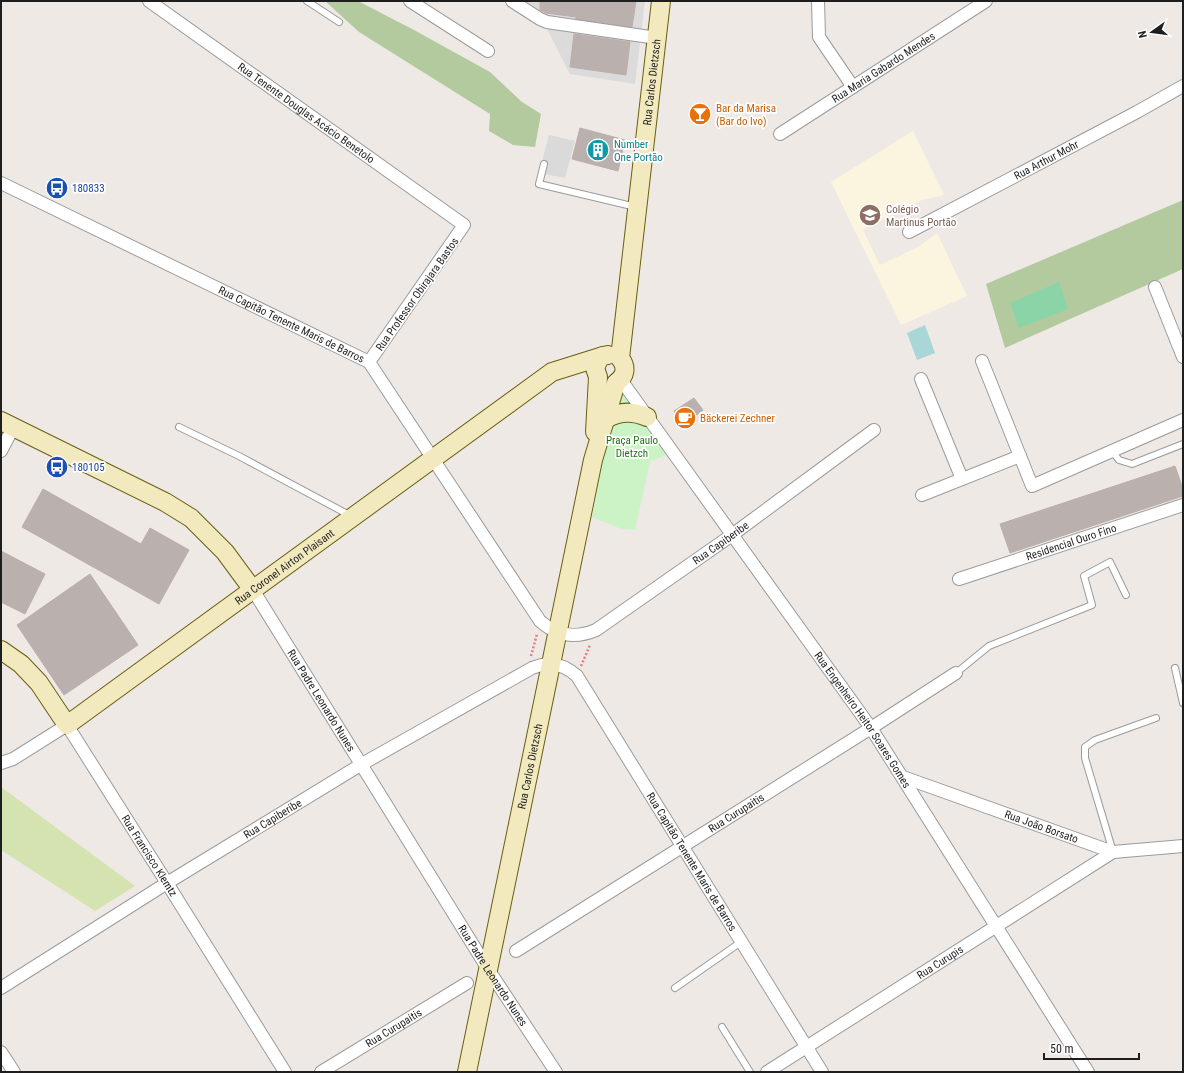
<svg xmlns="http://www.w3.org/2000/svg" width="1184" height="1073" font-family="'Roboto Condensed',sans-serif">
<rect width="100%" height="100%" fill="#eee9e5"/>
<path fill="#dbdbdb" d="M514,1H645L635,84L570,74L542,19Z"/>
<path fill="#fbf5e0" d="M913,131L944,195L922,200L863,230L880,265L920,246L937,233L967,296L901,325L831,182Z"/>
<path fill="#d4e3b0" d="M1,787L135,886L95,911L1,850Z"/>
<path fill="#b3c99e" d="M325,1H358L414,30L490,72L522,102L541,114L535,147L513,145L489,131L490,114L359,32Z
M1183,200V269L1005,348L986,284Z"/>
<path fill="#ccf3c6" d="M618,385L668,454L650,462L635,530L628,529L624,530L592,517Z"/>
<path fill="#8bd4a8" d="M1059,282L1068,309L1019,328L1010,303Z"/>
<path fill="#dadada" d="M549,135L575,141L565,178L539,173Z"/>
<path fill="#a9d6d7" d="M925,325L935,353L917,360L907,333Z"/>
<path fill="#bab1ae" stroke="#beada9" d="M540,1H636L632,27L576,19V17L546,13L540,10Z
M574,34L630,42L626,75L570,67Z
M580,128L625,140L618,171L572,159Z
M694,398L703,410L683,425L674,411Z
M1175,466L1183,489V496L1010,553L1000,524Z
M43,489L141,544L150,528L189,550L159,604L22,527Z
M1,551L45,574L25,614L1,602Z
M90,574L138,645L64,695L17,625Z"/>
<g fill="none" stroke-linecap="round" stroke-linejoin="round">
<g stroke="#9b9b9b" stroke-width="8">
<path id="lane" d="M307,1L339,22
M544,164L539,184L636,207
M179,427L239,456L351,516
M1112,451L1119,460L1132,464L1183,444
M1175,668L1183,703
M956,673L989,646L1092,605L1084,576L1110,562L1126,595
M1113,852L1085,758V747L1095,740L1156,718
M675,988L741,942
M722,1027L750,1072"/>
</g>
<g stroke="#9b9b9b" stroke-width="14">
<g id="street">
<path id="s1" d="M149,1L464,225L369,362"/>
<path d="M410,1L488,51"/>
<path d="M512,1L540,19L547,22L657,38"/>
<path d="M818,1L819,37L853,87"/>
<path id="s2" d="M780,134L986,1"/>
<path id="s3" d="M1,183L369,362L540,621C557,636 575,639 596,630L732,535L874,430"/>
<path id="s4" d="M909,232L1137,112L1183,86"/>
<path d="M1155,287L1183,357"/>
<path d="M982,361L1032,486L1183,420"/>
<path d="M921,379L962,479"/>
<path id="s5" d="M621,380L871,728L1088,1072"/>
<path d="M1,451L13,428"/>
<path d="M922,495L1020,456"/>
<path id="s6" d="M959,579L1183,505"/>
<path id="s7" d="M253,590L488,969L556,1072"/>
<path id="s8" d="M1,763L13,759L67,725L167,883L285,1072"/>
<path id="s9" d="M903,777L1113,852L1183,846"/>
<path id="s10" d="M516,951L871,728L956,673"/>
<path id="s11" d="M1,988L167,883L362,764L532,668C549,661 564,664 577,676L822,1072"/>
<path d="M1,1052L14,1072"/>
<path id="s12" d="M321,1072L467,983"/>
<path id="s13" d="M767,1072L1113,852"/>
</g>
</g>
<g stroke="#695f10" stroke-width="20">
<g id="secondary">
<path d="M606,419C619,411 633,411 647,417"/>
<path d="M1,421L165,502L191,518L225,552L253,590"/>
<path d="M595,432L598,377L595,368L599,359L603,356L608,355"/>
<path id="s14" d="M1,650L21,664L39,683L67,725L552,372L603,356"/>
<path id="s15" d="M467,1072L593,460L616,383C626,376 627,367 620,358L661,1"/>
</g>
</g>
<path stroke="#eb7885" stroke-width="2.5" stroke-dasharray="2 2" stroke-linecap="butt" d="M531,656L537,634
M581,666L590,645"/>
<use href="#lane" stroke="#fff" stroke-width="6"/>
<use href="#street" stroke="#fff" stroke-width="12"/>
<use href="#secondary" stroke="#f2eabe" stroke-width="18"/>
</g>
<defs>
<g id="bar-disc" transform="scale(1.15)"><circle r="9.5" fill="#e8710a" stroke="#fff"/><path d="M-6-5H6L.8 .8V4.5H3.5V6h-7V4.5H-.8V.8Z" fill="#fff"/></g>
<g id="building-disc" transform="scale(1.15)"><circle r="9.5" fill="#0f9aa8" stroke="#fff"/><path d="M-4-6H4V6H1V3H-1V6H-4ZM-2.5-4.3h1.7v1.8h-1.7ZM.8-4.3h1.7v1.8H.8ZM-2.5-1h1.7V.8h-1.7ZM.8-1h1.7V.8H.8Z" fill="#fff"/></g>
<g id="bus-disc" transform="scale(1.15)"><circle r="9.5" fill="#1a4fb4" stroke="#fff"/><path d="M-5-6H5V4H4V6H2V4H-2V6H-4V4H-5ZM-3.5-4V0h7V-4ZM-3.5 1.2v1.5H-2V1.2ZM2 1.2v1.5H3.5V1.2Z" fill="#fff"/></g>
<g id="school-disc" transform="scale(1.15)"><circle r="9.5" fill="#8d6e63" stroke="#fff"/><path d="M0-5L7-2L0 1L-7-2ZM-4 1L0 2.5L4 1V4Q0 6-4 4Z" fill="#fff"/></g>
<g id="cafe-disc" transform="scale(1.15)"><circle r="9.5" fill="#e8710a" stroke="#fff"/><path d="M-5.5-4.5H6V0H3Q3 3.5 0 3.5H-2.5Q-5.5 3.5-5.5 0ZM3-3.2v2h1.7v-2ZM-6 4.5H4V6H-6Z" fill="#fff"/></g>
</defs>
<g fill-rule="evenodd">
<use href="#bar-disc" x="700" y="114"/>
<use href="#building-disc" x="598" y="150"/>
<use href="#bus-disc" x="57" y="188"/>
<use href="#school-disc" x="870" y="215"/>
<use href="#cafe-disc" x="685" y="418"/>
<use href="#bus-disc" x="57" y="467"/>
</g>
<g text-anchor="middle" stroke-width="3.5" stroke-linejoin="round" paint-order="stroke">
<g font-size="11" fill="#1e1e1e" stroke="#fff">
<text dy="4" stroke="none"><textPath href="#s2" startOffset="123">Rua Maria Gabardo Mendes</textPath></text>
<text dy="4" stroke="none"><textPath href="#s15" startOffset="1012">Rua Carlos Dietzsch</textPath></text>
<text dy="4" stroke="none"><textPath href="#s1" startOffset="193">Rua Tenente Douglas Acácio Benetolo</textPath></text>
<text dy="4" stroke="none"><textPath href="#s4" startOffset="155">Rua Arthur Mohr</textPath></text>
<text transform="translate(417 294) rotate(-55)" y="4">Rua Professor Obirajara Bastos</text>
<text dy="4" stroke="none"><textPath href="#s3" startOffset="323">Rua Capitão Tenente Maris de Barros</textPath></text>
<text dy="4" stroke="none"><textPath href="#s6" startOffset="118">Residencial Ouro Fino</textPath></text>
<text dy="4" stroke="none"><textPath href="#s3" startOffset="932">Rua Capiberibe</textPath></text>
<text dy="4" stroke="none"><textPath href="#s14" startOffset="370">Rua Coronel Airton Plaisant</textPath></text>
<text dy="4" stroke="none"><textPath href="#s7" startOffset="130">Rua Padre Leonardo Nunes</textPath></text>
<text dy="4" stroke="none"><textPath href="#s5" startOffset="417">Rua Engenheiro Heitor Soares Gomes</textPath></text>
<text dy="4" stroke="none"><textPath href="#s15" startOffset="312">Rua Carlos Dietzsch</textPath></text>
<text dy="4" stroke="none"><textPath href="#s10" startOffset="260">Rua Curupaitis</textPath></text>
<text dy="4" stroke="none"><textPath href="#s11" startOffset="320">Rua Capiberibe</textPath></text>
<text dy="4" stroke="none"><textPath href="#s9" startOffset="147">Rua João Borsato</textPath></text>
<text dy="4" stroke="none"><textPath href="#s8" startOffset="231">Rua Francisco Klemtz</textPath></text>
<text dy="4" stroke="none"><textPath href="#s11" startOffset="887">Rua Capitão Tenente Maris de Barros</textPath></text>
<text dy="4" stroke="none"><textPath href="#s13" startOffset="205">Rua Curupis</textPath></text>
<text dy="4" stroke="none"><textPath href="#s7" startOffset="454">Rua Padre Leonardo Nunes</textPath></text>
<text dy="4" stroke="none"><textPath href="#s12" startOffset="85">Rua Curupaitis</textPath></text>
</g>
<g font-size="11" fill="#c56008" stroke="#fff" text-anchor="start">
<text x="716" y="112">Bar da Marisa<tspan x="716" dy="13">(Bar do Ivo)</tspan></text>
<text x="700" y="422">Bäckerei Zechner</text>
</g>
<g font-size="11" fill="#0d838f" stroke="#fff" text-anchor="start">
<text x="614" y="148">Number<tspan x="614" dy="13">One Portão</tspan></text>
</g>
<g font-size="11" fill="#164399" stroke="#fff" text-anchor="start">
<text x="72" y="192">180833</text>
<text x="72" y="471">180105</text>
</g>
<g font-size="11" fill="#785e54" stroke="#fff" text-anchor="start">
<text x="886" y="213">Colégio<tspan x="886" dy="13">Martinus Portão</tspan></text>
</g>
<g font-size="11" fill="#237017" stroke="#fff">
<text x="632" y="444">Praça Paulo<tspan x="632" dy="13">Dietzch</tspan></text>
</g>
</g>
<rect width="1184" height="1073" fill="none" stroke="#1e1e1e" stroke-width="4"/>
<g transform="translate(1152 32) rotate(256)" stroke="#ffffff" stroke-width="3" paint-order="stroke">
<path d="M0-3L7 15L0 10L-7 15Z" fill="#1e1e1e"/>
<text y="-6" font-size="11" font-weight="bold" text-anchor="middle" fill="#1e1e1e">N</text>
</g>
<path d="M1044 1053v6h95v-6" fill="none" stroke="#1e1e1e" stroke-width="2"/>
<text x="1050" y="1053" font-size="12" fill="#1e1e1e" stroke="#ffffff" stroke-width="3" paint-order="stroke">50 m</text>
</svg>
